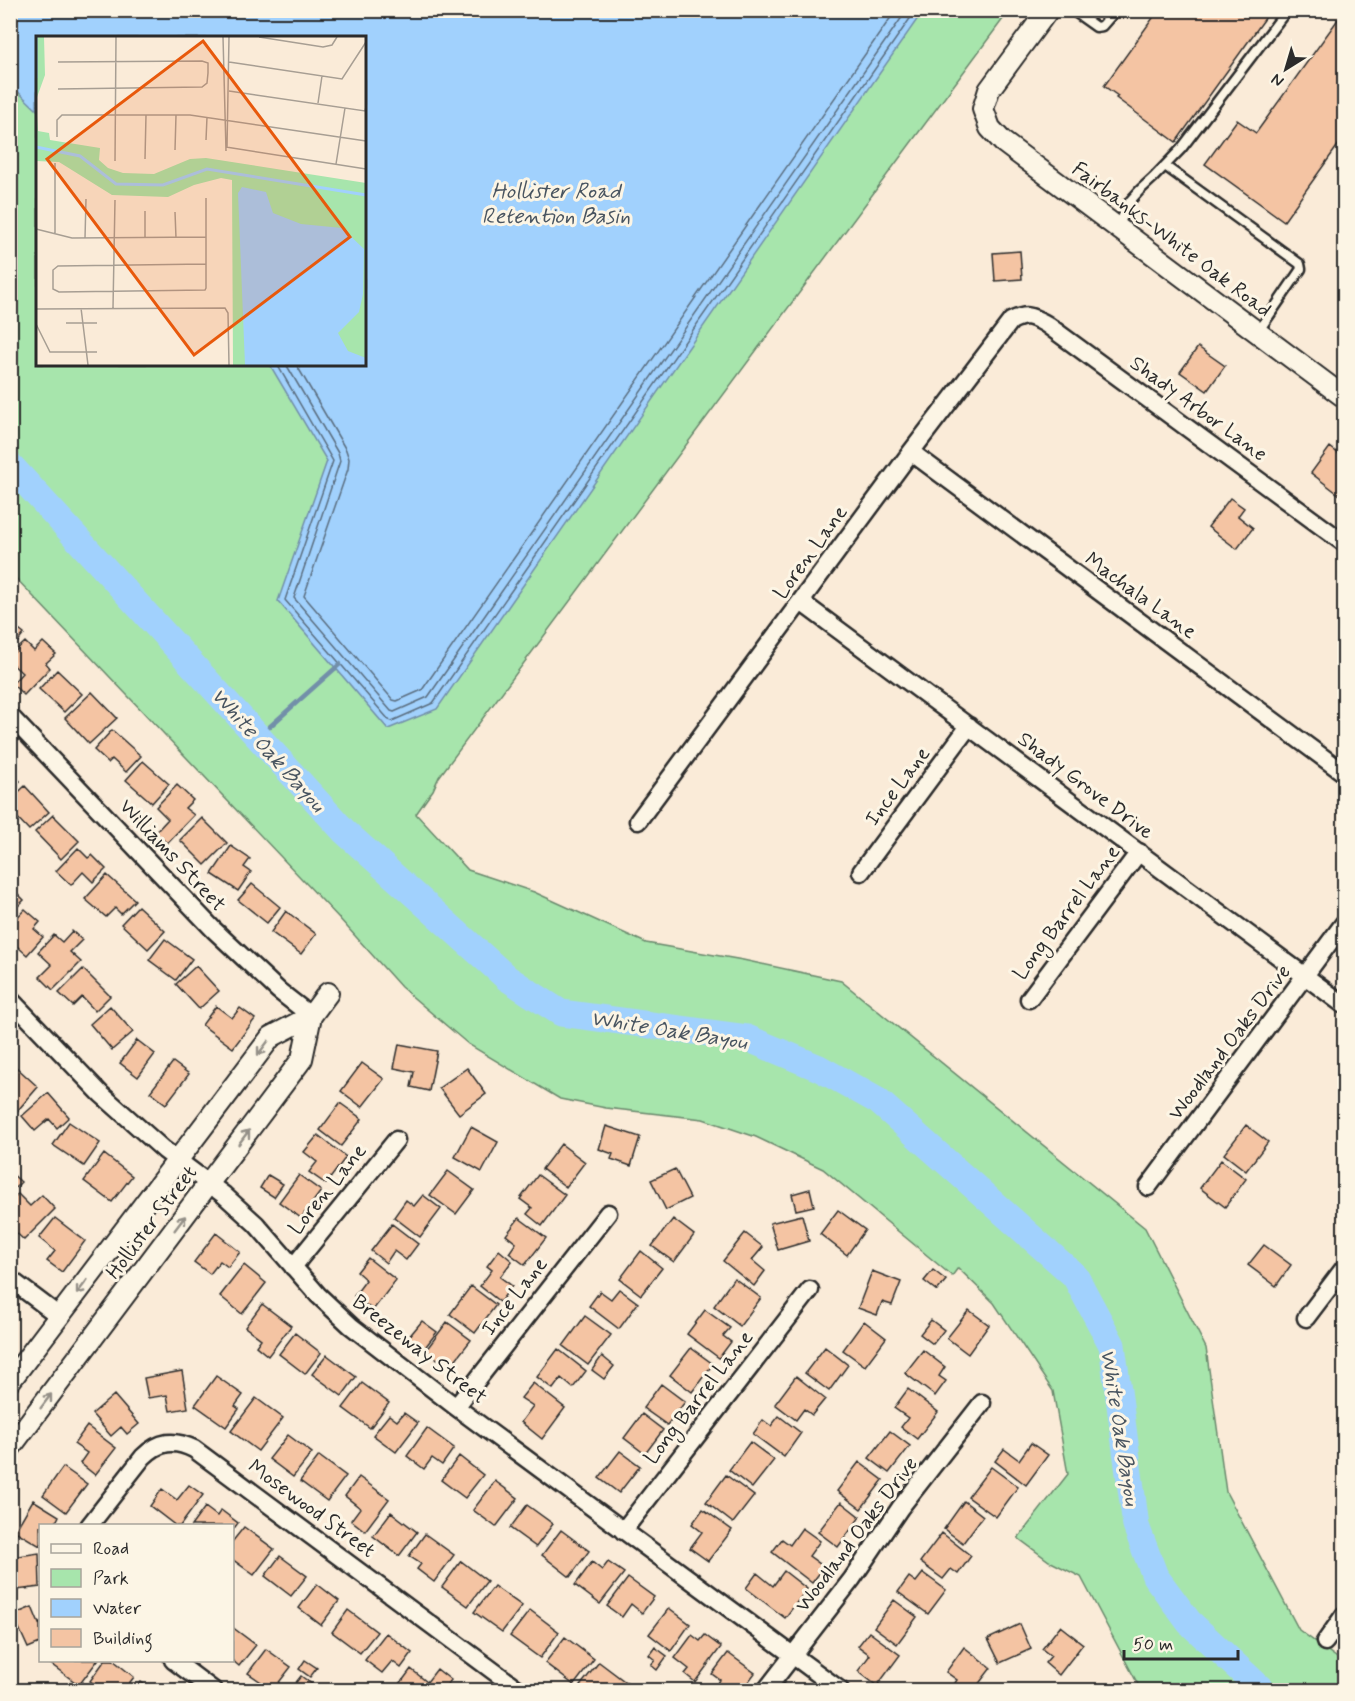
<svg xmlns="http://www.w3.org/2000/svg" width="1355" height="1701" font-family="Mynerve,sans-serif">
<rect width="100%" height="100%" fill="#faebd8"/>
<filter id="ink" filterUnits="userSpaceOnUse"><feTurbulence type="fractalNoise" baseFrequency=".0167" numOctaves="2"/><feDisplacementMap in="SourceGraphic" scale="12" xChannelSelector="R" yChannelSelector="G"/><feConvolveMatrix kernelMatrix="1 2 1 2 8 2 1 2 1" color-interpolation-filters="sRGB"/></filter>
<g filter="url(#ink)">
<path fill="#a7e5ac" stroke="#69886c" stroke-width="1.5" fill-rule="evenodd" d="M11,11H1009L439,777L433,790L416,814L468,870L534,892L646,943L743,960L841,981L1145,1228L1206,1348L1226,1492L1299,1630L1344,1663V1690H1141L1081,1577L1049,1561L1018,1538L1068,1474L1053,1391L994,1303L958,1268L952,1276L823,1169L756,1137L703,1119L606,1108L560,1099L468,1044L401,987L339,918L11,573ZM38,38H364V364H38Z"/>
<path fill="#a1d1fd" stroke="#728fa9" stroke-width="1.5" d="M10,11L11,10L923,11L437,709L388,729L278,601L327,461L270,365L364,364V38H38L37,110L11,85Z"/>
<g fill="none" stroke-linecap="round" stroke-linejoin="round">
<path stroke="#5a6d7f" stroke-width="1.5" d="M277,364L333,461L285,600L389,720L392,721L433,703L916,10
M286,364L338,453L340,461L294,598L391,711L394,712L428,697L907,10
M296,364L346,450L349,459L348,469L304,596L393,700L397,701L422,690L896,10"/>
<path stroke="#728fa9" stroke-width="4.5" d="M258,737L340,664"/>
<path stroke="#a1d1fd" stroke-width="27" d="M10,465L344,831L507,978L561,1013L747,1038L819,1068L878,1101L1075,1276L1112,1345L1136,1526L1155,1576L1189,1622L1262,1690"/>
</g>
<path fill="#f4c4a3" stroke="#2b2b2b" stroke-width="1.5" d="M1142,10H1271L1176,142L1116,98L1118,96L1104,86L1153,18Z
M1344,11V137L1284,221L1205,164L1237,120L1256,133Z
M1020,251L1022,279L995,281L993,253Z
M1198,347L1225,366L1207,391L1180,372Z
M1330,447L1344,458V491L1341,496L1311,473Z
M1230,498L1244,508L1238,516L1253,528L1237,549L1208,527Z
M10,623L24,634L11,650H10Z
M25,642L34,651L43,642L56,654L46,663L50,668L24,695L12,684L22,673L10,662V656Z
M57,670L82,694L64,712L39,689Z
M92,692L117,718L89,744L65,718Z
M112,730L141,756L126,772L112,759L108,763L94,750Z
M143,761L169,784L152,803L126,780Z
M10,771L20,781L10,791Z
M177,785L193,800L185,808L194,815L167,843L155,833L168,819L156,807Z
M25,786L49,812L29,830L10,810V800Z
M53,815L79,841L61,859L35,832Z
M202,818L227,843L205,865L180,840Z
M231,846L250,859L244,867L251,872L238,891L212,874Z
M78,848L88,858L92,855L106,869L93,882L83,872L71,885L56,871Z
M107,875L135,900L121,914L115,908L106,917L85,899Z
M252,884L280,907L267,923L238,900Z
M10,886L24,900L10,914Z
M138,906L165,931L148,949L121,924Z
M25,909L40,922L34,929L43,937L27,955L10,940V925Z
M286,911L316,934L301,954L271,932Z
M72,931L82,940L70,952L81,962L53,990L40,977L52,965L38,952L54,935L62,942Z
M165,939L192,959L176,980L149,960Z
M196,966L219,991L199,1009L176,984Z
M83,969L110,996L95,1011L82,997L73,1006L59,993Z
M110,1006L133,1032L112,1050L90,1024Z
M216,1006L232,1018L240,1008L255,1019L233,1048L202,1025Z
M137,1040L155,1054L138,1077L120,1063Z
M399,1044L437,1051L429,1091L411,1087L414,1072L394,1068Z
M173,1062L189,1074L166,1104L150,1092Z
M362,1063L384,1079L362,1107L341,1091Z
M15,1066L38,1087L12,1117L10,1072Z
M467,1068L486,1094L459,1114L439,1088Z
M48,1093L69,1117L57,1128L49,1119L35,1131L22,1116Z
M340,1103L362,1119L341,1146L320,1130Z
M69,1122L100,1143L84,1166L53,1145Z
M1246,1125L1268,1142L1246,1171L1224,1154Z
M606,1126L640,1137L631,1166L611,1159L613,1154L599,1149Z
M471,1127L498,1142L482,1172L455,1157Z
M318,1135L346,1157L326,1184L309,1172L317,1162L304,1152Z
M561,1144L585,1162L566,1187L542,1169Z
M104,1154L132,1176L112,1202L84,1181Z
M1221,1160L1246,1179L1225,1207L1200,1188Z
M675,1169L690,1198L666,1210L651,1180Z
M448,1171L474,1190L456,1214L430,1195Z
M10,1172L21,1182L10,1193Z
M268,1175L283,1184L274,1197L260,1188Z
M299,1175L321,1191L301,1218L279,1202Z
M538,1175L565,1195L542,1226L527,1214L532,1208L520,1199Z
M810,1189L814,1206L796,1210L792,1194Z
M18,1194L30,1206L42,1195L55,1209L24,1240L10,1227V1201Z
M423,1195L441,1209L420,1237L394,1217L406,1200L414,1206Z
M838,1210L865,1230L847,1255L820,1234Z
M802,1215L809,1241L778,1250L770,1223Z
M55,1218L85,1241L62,1272L47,1261L55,1251L39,1238Z
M519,1218L546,1238L525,1265L509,1253L516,1243L506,1235Z
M673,1219L694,1235L674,1262L652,1246Z
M392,1224L418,1244L406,1260L394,1251L386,1263L371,1251Z
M216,1233L240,1252L228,1267L220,1261L210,1274L194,1262Z
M745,1233L763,1247L752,1260L765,1271L754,1286L723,1261Z
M1264,1245L1291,1265L1276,1286L1248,1265Z
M499,1250L512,1261L500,1277L512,1286L500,1302L480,1286L492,1270L487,1266Z
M641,1251L662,1268L641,1295L620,1279Z
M368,1258L396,1280L373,1310L354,1296L366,1280L357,1272Z
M244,1265L266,1283L242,1314L220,1296Z
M933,1270L946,1280L937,1291L924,1281Z
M872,1271L901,1282L892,1305L882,1302L877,1315L858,1308Z
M734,1278L761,1298L740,1326L714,1306Z
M471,1286L496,1305L475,1333L450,1314Z
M619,1289L638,1303L619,1329L589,1306L600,1291L611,1299Z
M262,1304L291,1326L268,1356L256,1346L261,1339L245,1327Z
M705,1310L730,1328L723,1336L731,1342L719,1358L687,1334Z
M969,1310L989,1325L968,1354L947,1338Z
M585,1316L611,1335L588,1365L563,1346Z
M931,1320L944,1330L933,1344L920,1334Z
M422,1321L437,1332L423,1350L408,1338Z
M864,1321L886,1338L865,1366L843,1350Z
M447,1322L471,1340L449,1368L426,1350Z
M295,1333L321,1353L305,1374L279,1354Z
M825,1347L848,1365L829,1391L805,1373Z
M691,1348L713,1364L692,1392L670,1375Z
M558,1349L586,1371L573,1388L561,1378L553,1389L537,1377Z
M923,1350L945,1367L939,1376L946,1381L935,1396L905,1373Z
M327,1355L356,1377L342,1396L312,1374Z
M602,1356L614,1366L604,1379L592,1370Z
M182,1371L188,1408L170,1411L167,1395L148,1398L144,1378Z
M216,1376L243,1395L235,1406L239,1409L226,1427L195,1405Z
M796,1376L825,1399L812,1415L804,1409L796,1420L775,1404Z
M362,1383L389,1403L370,1428L343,1408Z
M533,1383L565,1408L542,1439L521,1422L533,1406L521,1398Z
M661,1384L685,1402L667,1425L643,1408Z
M908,1389L938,1412L917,1439L901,1427L908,1418L894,1408Z
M114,1395L139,1424L127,1434L121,1427L111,1436L92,1414Z
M256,1398L283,1418L258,1451L231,1431Z
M404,1413L418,1423L396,1452L373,1435L389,1415L397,1421Z
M642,1414L663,1430L645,1454L624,1438Z
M779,1416L801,1433L784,1457L753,1434L763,1420L771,1426Z
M87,1426L116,1448L95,1475L80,1463L87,1453L74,1444Z
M427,1428L454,1448L442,1465L432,1458L424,1469L407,1456Z
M890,1431L910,1446L889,1473L869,1458Z
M288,1435L312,1453L293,1477L269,1459Z
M750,1442L774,1460L752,1488L729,1470Z
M1031,1443L1048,1455L1026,1485L995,1461L1004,1449L1019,1460Z
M620,1451L640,1466L619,1493L599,1478Z
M319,1456L346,1476L327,1501L300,1481Z
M459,1456L483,1475L465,1498L441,1480Z
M859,1462L883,1480L861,1509L837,1491Z
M63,1467L87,1484L66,1512L43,1495Z
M991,1467L1018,1487L996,1517L968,1497Z
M726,1475L754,1496L733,1523L706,1502Z
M359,1477L389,1499L365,1531L351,1520L360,1508L345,1496Z
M495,1481L518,1498L496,1527L473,1510Z
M189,1485L203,1495L180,1526H176L150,1506L162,1489L177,1500Z
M33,1500L59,1516L54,1526H40V1546L15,1531Z
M964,1501L983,1516L963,1543L944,1529Z
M841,1502L860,1517L838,1547L818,1532Z
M527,1505L553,1524L536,1547L510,1528Z
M205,1507L217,1516L221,1510L238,1523L232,1531V1526H191Z
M703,1509L732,1530L708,1561L690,1548L702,1532L692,1524Z
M391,1512L417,1532L399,1556L373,1536Z
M244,1527L274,1549L254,1575L232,1559V1542Z
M802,1528L820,1541L809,1556L824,1567L812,1583L772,1552L782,1539L790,1545Z
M561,1530L589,1551L570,1577L542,1555Z
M942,1533L971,1556L958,1574L951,1569L943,1579L920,1562Z
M425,1534L454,1555L434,1582L417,1569L421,1564L409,1556Z
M39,1553L40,1587L17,1590L12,1557Z
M280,1556L307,1576L291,1596L265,1576Z
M461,1561L487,1581L468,1606L442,1587Z
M592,1562L602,1570L608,1562L624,1573L600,1604L575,1585Z
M784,1571L807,1589L785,1618L746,1588L757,1573L773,1586Z
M923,1573L946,1590L928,1614L898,1592L909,1577L916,1582Z
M628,1578L654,1597L642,1613L631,1604L622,1617L607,1606Z
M317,1584L339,1601L321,1625L299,1608Z
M494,1586L522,1606L502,1632L474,1612Z
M894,1600L917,1617L897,1644L874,1627Z
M32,1607L39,1624L40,1623V1643L28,1648L13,1615Z
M669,1608L690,1624L671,1651L649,1634Z
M348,1610L377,1632L360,1653L332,1632Z
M530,1610L559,1632L540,1658L510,1636Z
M1020,1624L1031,1649L1000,1663L988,1639Z
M1060,1626L1083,1644L1059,1675L1045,1663L1051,1656L1042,1649Z
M232,1627L256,1645L239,1666L232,1660Z
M869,1632L900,1655L877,1686L858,1671L870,1655L858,1646Z
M386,1633L412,1653L401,1668L392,1661L382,1673L365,1660Z
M692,1635L700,1641L705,1635L721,1647L695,1682L685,1674L689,1669L675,1658Z
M565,1637L594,1659L574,1685L545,1663Z
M655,1647L667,1656L657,1670L651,1665L655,1660L649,1655Z
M964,1647L991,1668L974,1690H959L953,1686L957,1680L946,1672Z
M266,1649L291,1667L273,1690L248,1673Z
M728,1653L755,1673L742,1690H713L720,1680L712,1674Z
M49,1660H98L79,1685L48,1662Z
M105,1660H113L134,1677L124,1690H96L99,1687L90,1681Z
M305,1660L317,1668L310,1677L299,1669Z
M599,1662L628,1684L624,1690H586L580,1686Z
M411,1669L427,1682L437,1669L451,1680L443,1690H399L397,1688Z
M301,1676L320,1690H290Z
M141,1682L152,1690H134Z"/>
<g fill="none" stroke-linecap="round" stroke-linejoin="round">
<g stroke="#2b2b2b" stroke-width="13">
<path id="service" d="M1072,10L1096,27L1102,26L1116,10
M1165,166L1300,264L1301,269L1258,332
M1118,227L1130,201L1140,190L1153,178L1181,149L1287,10"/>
</g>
<g stroke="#2b2b2b" stroke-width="21">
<path id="minor" d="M911,452L1344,773
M801,602L1344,1005
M10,716L214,930L279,991L311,1016
M638,821L911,452L1011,321C1027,313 1031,316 1046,324L1344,543
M861,872L969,726
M10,999L101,1094L164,1150L224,1195L256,1224L318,1295L351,1326L456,1407L840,1690
M1029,999L1139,852
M1148,1187L1344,923
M293,1267L396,1140
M10,1279L59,1316
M1306,1318L1344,1268
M456,1407L608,1213
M89,1526L143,1457C159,1441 174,1439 194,1449L519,1690
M623,1531L810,1290
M1325,1642L1344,1615
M173,1660L213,1690
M766,1690L852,1579L900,1508L982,1403"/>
</g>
<g stroke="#2b2b2b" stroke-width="24">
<path id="tertiary" d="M1048,10L989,90L983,109L990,128L1003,142L1344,397
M10,1381L271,1037L311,1016
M10,1448L302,1059L311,1016L328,993"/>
</g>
<use href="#service" stroke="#fcf5e5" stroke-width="8"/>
<use href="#minor" stroke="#fcf5e5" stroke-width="16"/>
<use href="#tertiary" stroke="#fcf5e5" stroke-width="20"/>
</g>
<defs><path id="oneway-shaft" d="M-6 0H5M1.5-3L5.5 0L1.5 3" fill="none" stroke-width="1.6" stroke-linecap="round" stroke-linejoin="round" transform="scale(1.5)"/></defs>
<g stroke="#949088">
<use href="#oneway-shaft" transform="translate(263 1048) rotate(127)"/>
<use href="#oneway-shaft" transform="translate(244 1137) rotate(-53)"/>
<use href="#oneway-shaft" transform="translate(180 1223) rotate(-53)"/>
<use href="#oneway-shaft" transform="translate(82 1287) rotate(127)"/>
<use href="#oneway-shaft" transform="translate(46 1401) rotate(-53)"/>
</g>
</g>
<g text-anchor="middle" stroke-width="6" stroke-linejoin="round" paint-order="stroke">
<g font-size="21" fill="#2b2b2b" stroke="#fcf5e5">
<text transform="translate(1172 239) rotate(37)" y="7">Fairbanks-White Oak Road</text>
<text transform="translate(1199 408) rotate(36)" y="7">Shady Arbor Lane</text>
<text transform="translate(810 552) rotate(-54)" y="7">Loren Lane</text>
<text transform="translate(1141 595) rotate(36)" y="7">Machala Lane</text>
<text transform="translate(1086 785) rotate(37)" y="7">Shady Grove Drive</text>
<text transform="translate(897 786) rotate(-53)" y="7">Ince Lane</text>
<text transform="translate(173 855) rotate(47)" y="7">Williams Street</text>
<text transform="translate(1066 912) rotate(-53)" y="7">Long Barrel Lane</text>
<text transform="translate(1229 1042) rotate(-53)" y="7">Woodland Oaks Drive</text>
<text transform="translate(327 1189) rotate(-51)" y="7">Loren Lane</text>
<text transform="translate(151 1222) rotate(-53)" y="7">Hollister Street</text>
<text transform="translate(514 1296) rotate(-52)" y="7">Ince Lane</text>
<text transform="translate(420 1349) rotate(38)" y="7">Breezeway Street</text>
<text transform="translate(698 1397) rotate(-52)" y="7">Long Barrel Lane</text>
<text transform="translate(312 1508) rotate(36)" y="7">Mosewood Street</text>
<text transform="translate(856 1534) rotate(-53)" y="7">Woodland Oaks Drive</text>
</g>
<g font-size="22" font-style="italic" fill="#485460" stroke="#fcf5e5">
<text x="556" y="198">Hollister Road<tspan x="556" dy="25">Retention Basin</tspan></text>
<text transform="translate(269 749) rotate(48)" y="8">White Oak Bayou</text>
<text transform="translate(669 1029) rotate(9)" y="8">White Oak Bayou</text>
<text transform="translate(1121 1427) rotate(81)" y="8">White Oak Bayou</text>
</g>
</g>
<g transform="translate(36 36)">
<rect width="330" height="330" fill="#faebd8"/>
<path d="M0,1H8L9,39L0,64L2,95L13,97L14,104L64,112L63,124L72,132L87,137L118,138L154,123L170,122L330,147V329H197L196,144L185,142L158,149L132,161L76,159L23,126L0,125Z" fill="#a7e5ac"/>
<path d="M206,151L230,156L237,177L265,188L306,192L328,213L327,258L323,276L302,297L312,315L330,322V329H209L202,157Z" fill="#a1d1fd"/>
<path fill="none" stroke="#a1d1fd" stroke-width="3" d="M0,42V1M0,111L44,120L80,148L127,149L171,133L330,159"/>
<path fill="none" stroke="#a79e93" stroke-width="1.5" d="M187,1L190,115M223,1L287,11L296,9L301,1M193,26L306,43L330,6M22,53L166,51L171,47L172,37V27L166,25L22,26M193,55L329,75L330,71M282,67L286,40M21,101V84L26,79H154L330,105M170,104L171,81M190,111L330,133M191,111L193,1M139,114L140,79M109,123L110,79M79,125L80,1M300,128L309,72M170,162V252L169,254L23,256L17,253V234L22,230L170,228M109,175V202M139,176L140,202M0,193L36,202L170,201M19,197V127M49,202L50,163M45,272L52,329M77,272L79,164M0,273L189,272L192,277L193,329M30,287H61M0,288L14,316H61"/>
<path fill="#e8590c" fill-opacity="0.15" stroke="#e8590c" stroke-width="3" d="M167,5L314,201L158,319L11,123Z"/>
<rect width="330" height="330" fill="none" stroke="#2b2b2b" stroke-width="3"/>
</g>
<rect width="1355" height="1701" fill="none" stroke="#fcf5e5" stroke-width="36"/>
<rect x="18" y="18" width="1319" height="1665" fill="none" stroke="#2b2b2b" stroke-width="2" filter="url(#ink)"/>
<rect x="39" y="1524" width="195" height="138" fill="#fcf5e5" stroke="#a8a49b" stroke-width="1.5"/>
<rect x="51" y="1544" width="30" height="9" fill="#fcf5e5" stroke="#a8a49b" stroke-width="1.5"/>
<text x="93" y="1554" font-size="18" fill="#2b2b2b">Road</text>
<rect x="51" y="1569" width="30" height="18" fill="#a7e5ac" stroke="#a8a49b" stroke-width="1.5"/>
<text x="93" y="1584" font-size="18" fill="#2b2b2b">Park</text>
<rect x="51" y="1599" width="30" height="18" fill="#a1d1fd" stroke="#a8a49b" stroke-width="1.5"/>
<text x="93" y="1614" font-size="18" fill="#2b2b2b">Water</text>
<rect x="51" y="1629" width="30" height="18" fill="#f4c4a3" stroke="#a8a49b" stroke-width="1.5"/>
<text x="93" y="1644" font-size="18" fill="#2b2b2b">Building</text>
<g transform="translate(1286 69) rotate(217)" stroke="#fcf5e5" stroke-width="4.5" paint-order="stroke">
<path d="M0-4.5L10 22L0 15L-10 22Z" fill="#2b2b2b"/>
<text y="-9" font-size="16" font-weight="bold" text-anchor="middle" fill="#2b2b2b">N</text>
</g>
<path d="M1124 1650v9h114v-9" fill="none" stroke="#2b2b2b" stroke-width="3"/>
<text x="1133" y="1650" font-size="18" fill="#2b2b2b" stroke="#fcf5e5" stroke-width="4.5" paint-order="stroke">50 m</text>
</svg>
